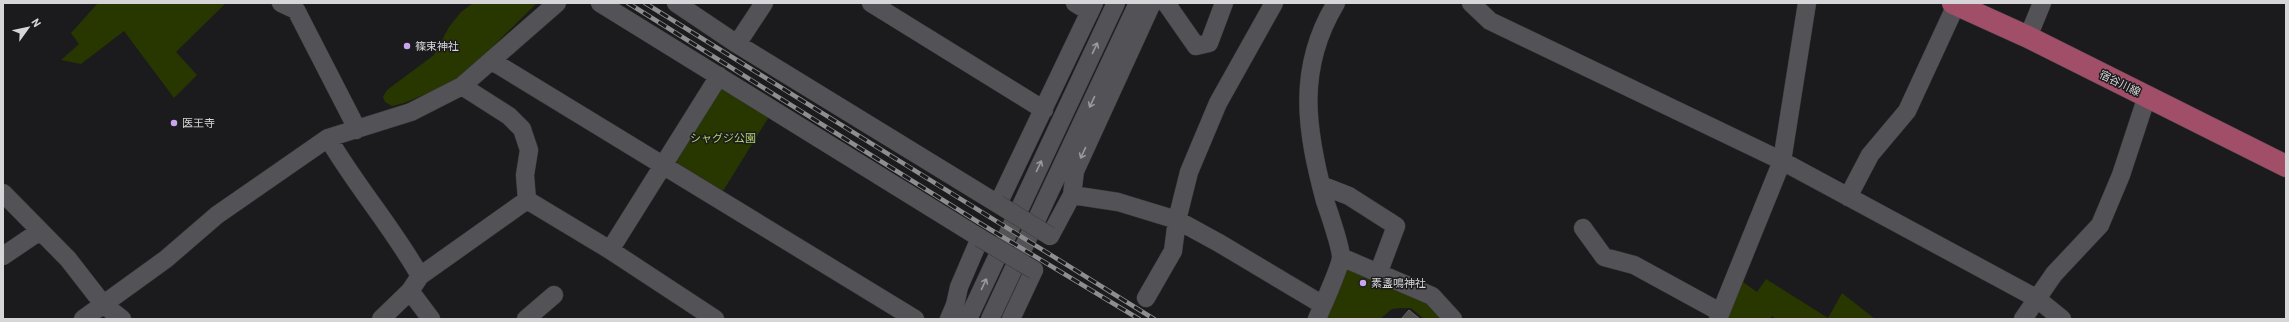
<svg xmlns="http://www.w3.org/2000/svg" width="2289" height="322" font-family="Barlow,'Noto Sans JP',sans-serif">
<rect width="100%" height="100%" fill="#1b1b1e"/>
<path fill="#283600" d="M98,3H226L176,52L197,75L174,98L124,31L81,64L61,60L79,44L71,33Z
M473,3H537L469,70L452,83L404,103L392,106L385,102L383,97L387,90L434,55L449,27L461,12Z
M723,86L770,115L723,191L676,162Z
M1345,265L1430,302L1446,319H1424L1411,308H1400L1392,309L1380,319H1323Z
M1766,279L1828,318L1842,293L1875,319H1776L1772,316L1770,319H1727L1743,282L1757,292Z"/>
<path fill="#504f4d" stroke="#656462" d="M1409,310L1420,319H1401Z"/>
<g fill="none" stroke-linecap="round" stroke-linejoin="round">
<g stroke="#38383a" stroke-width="19">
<path id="minor" d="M281,3L296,10L352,119L356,130
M600,3L980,238L959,287L955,305L949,319
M676,3L737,44L764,3
M871,3L1044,110
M1075,3L1090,12
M1166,3L1196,46L1209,43L1224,3
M1471,3L1490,21L1782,161L2036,298L2062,319
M2028,37L2042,3
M737,44L998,204L1094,3
M492,61L915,319
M462,86L509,116L522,129L529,150L525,175L527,200
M328,138C356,186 393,228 420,276
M1321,185L1349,196L1396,226L1378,274
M3,193L68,259L103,304L122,319
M1072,195L1118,202L1177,220L1219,243L1323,305
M1848,197L1870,155L1907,111L1956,5
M527,200L610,250L715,319
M1583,228L1604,257L1634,265L1720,312
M1050,236L1072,195L1075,171L1152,3
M610,250L719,76
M3,256L40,231
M1341,257L1432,296L1453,319
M410,291L431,319
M1146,298L1173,251L1177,220L1189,172L1218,103L1274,3
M83,319L166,259L217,215L328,138L411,112L462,86L557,3
M381,319L410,291L420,276L527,200
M526,319L554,295
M968,319L1116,3
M990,319L1138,3
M1011,319L1034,270
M1317,319C1322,307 1341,266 1341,257C1341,248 1329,212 1325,201C1306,130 1296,69 1336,3
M1718,319L1782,161L1807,3
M2023,319L2054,274L2100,225L2121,175L2147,96"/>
</g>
<g stroke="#38383a" stroke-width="23">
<path id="major" d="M1953,3L2028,37L2286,166"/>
</g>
<use href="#minor" stroke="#535357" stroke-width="18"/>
<use href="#major" stroke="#a14f68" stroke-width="22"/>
<g stroke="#8e8e90" stroke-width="4.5">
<path id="rail" d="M628,3L978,222L1139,319
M645,3L1154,319"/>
</g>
<use href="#rail" stroke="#1b1b1e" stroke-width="3" stroke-dasharray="9" stroke-linecap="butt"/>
<g stroke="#38383a" stroke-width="19" stroke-linecap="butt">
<path id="minor-bridge" d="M998,204L1050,236
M980,238L1034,270"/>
</g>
<use href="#minor-bridge" stroke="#535357" stroke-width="18"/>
</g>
<defs><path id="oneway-shaft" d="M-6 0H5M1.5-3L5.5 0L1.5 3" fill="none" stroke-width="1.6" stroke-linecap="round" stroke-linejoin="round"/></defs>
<g stroke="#9b9b9e">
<use href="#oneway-shaft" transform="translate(1095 48) rotate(-65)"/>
<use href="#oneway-shaft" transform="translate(1092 102) rotate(115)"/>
<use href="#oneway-shaft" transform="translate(1083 153) rotate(115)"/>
<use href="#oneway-shaft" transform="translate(1039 166) rotate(-65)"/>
<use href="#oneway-shaft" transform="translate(984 284) rotate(-65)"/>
</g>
<g fill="#c8a6ef" stroke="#1b1b1e" stroke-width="1.5">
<circle cx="407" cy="46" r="4"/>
<circle cx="174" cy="123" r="4"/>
<circle cx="1363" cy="283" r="4"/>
</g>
<g text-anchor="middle" stroke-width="3" stroke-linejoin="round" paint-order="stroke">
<g font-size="11" fill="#d6d6d8" stroke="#1b1b1e" text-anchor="start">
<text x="415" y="50">篠束神社</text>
<text x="182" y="127">医王寺</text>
<text x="1371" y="287">素盞鳴神社</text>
</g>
<g font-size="11" fill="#d6d6d8" stroke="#1b1b1e">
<text transform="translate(2120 83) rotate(26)" y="4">宿谷川線</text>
</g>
<g font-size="11" fill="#b4d26f" stroke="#1b1b1e">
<text x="723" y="142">シャグジ公園</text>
</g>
</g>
<rect width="2289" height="322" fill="none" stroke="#d6d6d8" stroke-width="8"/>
<g transform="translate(28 28) rotate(57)" stroke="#1b1b1e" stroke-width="3" paint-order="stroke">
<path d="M0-3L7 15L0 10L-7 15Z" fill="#d6d6d8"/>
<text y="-6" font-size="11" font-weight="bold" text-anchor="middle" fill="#d6d6d8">N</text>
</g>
</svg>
